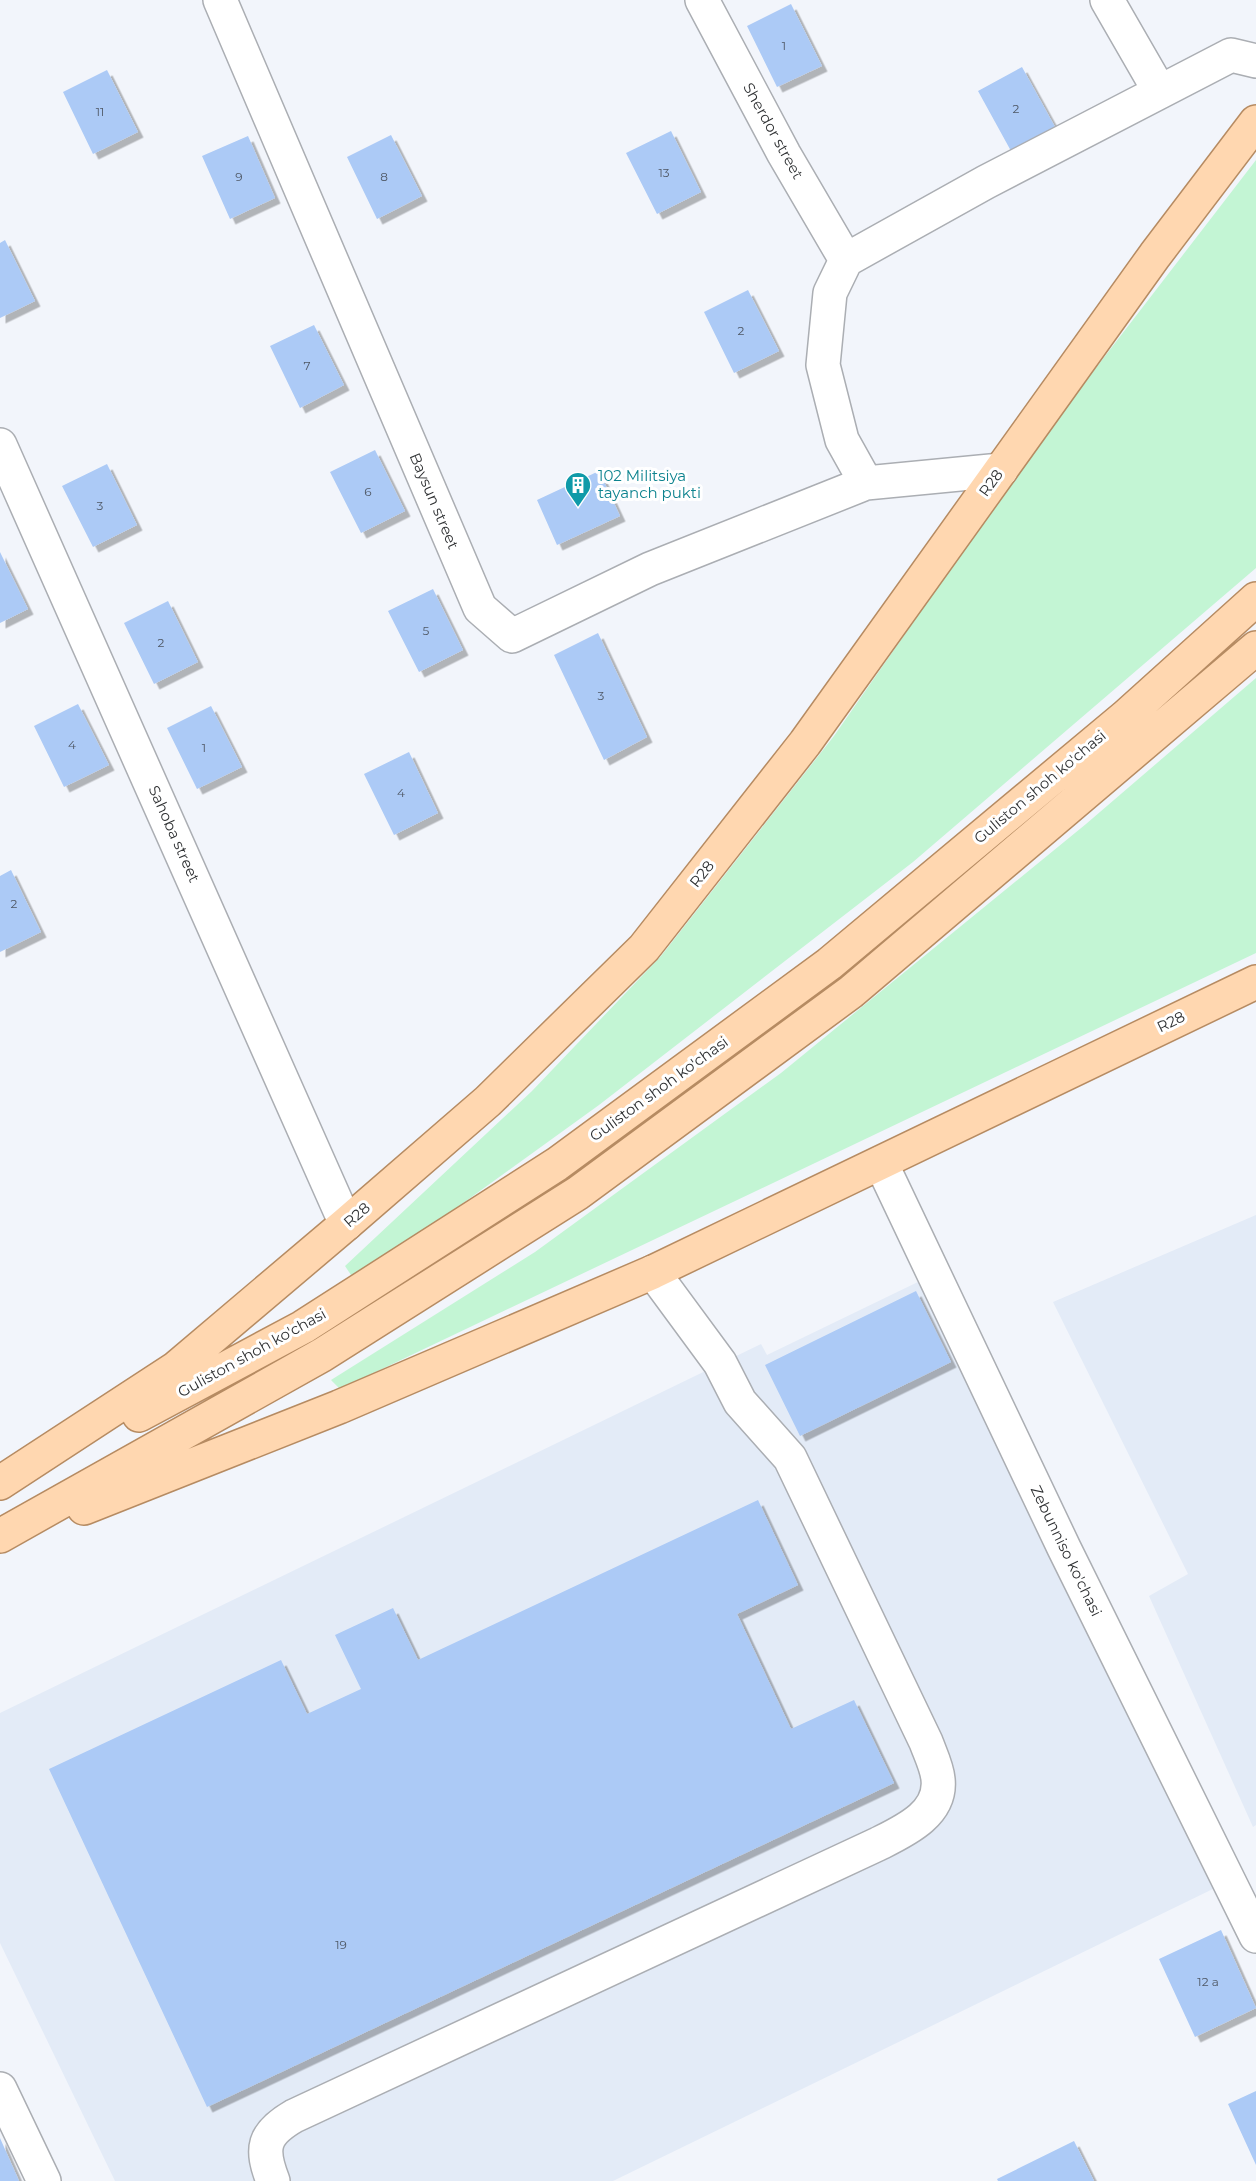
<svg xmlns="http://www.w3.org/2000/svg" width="1256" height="2181" font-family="Montserrat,sans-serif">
<defs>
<filter id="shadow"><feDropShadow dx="5.5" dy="5.5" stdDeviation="0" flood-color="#0004"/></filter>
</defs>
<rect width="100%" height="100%" fill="#f2f5fb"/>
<path fill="#e3ebf7" d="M1256,1215V1825L1253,1827L1149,1596L1188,1574L1053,1302Z
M922,1280L1217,1887L613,2181H115L0,1943V1713L761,1344L767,1355Z"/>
<path fill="#c3f5d4" d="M1256,160V568L913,862L599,1105L355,1281L345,1266L532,1091L661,956L834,736L1035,447Z
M1256,678V953L340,1389L331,1380L535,1252L781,1073L1086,824Z"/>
<path fill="#accaf6" filter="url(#shadow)" d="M791,4L822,66L777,87L747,26Z
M1022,67L1055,127L1011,151L978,91Z
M107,70L138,132L93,154L63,92Z
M671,131L701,192L657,214L626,153Z
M391,135L422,196L377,219L347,157Z
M248,136L275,198L230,219L202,156Z
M5,240L35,301L0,318V243Z
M748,290L779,351L734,373L704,312Z
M314,325L344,385L300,408L270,346Z
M375,450L405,511L361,533L330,472Z
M107,464L137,525L93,547L62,486Z
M599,471L620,516L557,545L537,500Z
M0,552L28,609L0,623Z
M433,589L463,650L419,672L388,611Z
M168,601L198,662L154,684L124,623Z
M598,633L647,737L604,760L554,655Z
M78,704L109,765L64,787L34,726Z
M211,706L242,767L197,789L167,728Z
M409,752L438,813L394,835L364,774Z
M11,870L41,932L0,952V876Z
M916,1291L951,1362L800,1436L765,1365Z
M758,1500L798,1585L737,1614L791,1729L854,1700L894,1783L207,2107L49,1769L281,1660L307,1714L361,1689L335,1635L393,1608L418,1660Z
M1221,1930L1256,2008L1195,2037L1159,1959Z
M1256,2091V2165L1228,2104Z
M0,2138L19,2181H0Z
M1074,2141L1094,2181H998L997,2179Z"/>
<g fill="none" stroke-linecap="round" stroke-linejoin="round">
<g stroke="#abaeb3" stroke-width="36">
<path id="minor" d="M220,0L480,608L512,636L650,569L866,483L1001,470
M702,0L784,154L846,260
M1107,0L1160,92
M0,445L346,1224
M866,483L842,440L823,365L830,293L846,260L986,182L1231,55L1256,61
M881,1163L1064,1548L1256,1936
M0,2089L44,2181
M273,2181C260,2148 263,2134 294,2116L878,1844C904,1831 942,1814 938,1779C937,1767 930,1753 926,1742L790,1458L740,1402L720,1363L653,1272"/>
</g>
<g stroke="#b68b62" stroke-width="36">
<path id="major" d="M139,1415L303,1327L557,1164L829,964L1125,717L1256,599
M0,1483L176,1368L346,1224L488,1101L644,948L805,743L1155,255L1256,122
M84,1508L339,1407L653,1272L1256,982
M0,1536L322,1355L578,1193L851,992L1256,648"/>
</g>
<use href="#minor" stroke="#fff" stroke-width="33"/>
<use href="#major" stroke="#ffd7b0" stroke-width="33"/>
</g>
<defs>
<g id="building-pin" transform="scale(1.35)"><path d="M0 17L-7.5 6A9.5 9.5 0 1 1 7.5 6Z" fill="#0f9aa8" stroke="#fff"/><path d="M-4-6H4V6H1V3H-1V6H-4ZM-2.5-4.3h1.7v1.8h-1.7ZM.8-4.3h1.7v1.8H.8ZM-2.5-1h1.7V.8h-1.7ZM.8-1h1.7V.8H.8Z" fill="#fff"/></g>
</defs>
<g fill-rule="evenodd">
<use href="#building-pin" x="578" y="485"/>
</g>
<g text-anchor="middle" stroke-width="6" stroke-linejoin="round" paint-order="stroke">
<g font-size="12" fill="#4e5764">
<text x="784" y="50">1</text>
<text x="1016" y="113">2</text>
<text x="100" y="116">11</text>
<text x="664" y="177">13</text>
<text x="239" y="181">9</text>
<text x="384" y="181">8</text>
<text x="741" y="335">2</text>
<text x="307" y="370">7</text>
<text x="368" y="496">6</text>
<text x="100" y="510">3</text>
<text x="426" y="635">5</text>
<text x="161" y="647">2</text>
<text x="601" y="700">3</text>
<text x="72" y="749">4</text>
<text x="204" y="752">1</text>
<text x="401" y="797">4</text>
<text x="14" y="908">2</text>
<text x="341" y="1949">19</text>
<text x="1208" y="1986">12 а</text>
</g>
<g font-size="15" fill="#2f3133" stroke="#fff">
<text transform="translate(773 131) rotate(61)" y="5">Sherdor street</text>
<text transform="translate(991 483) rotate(-54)" y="5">R28</text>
<text transform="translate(434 501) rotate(67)" y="5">Baysun street</text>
<text transform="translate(1040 787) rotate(-40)" y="5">Guliston shoh ko'chasi</text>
<text transform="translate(174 834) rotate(66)" y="5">Sahoba street</text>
<text transform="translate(702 874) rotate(-52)" y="5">R28</text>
<text transform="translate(1171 1022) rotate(-26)" y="5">R28</text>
<text transform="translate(659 1089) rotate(-36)" y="5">Guliston shoh ko'chasi</text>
<text transform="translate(357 1215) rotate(-41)" y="5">R28</text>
<text transform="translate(252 1353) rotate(-29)" y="5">Guliston shoh ko'chasi</text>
<text transform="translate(1066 1551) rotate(64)" y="5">Zebunniso ko'chasi</text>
</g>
<g font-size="15" fill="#0d838f" stroke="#fff" text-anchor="start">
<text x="598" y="481">102 Militsiya<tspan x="598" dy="17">tayanch pukti</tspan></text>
</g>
</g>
</svg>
